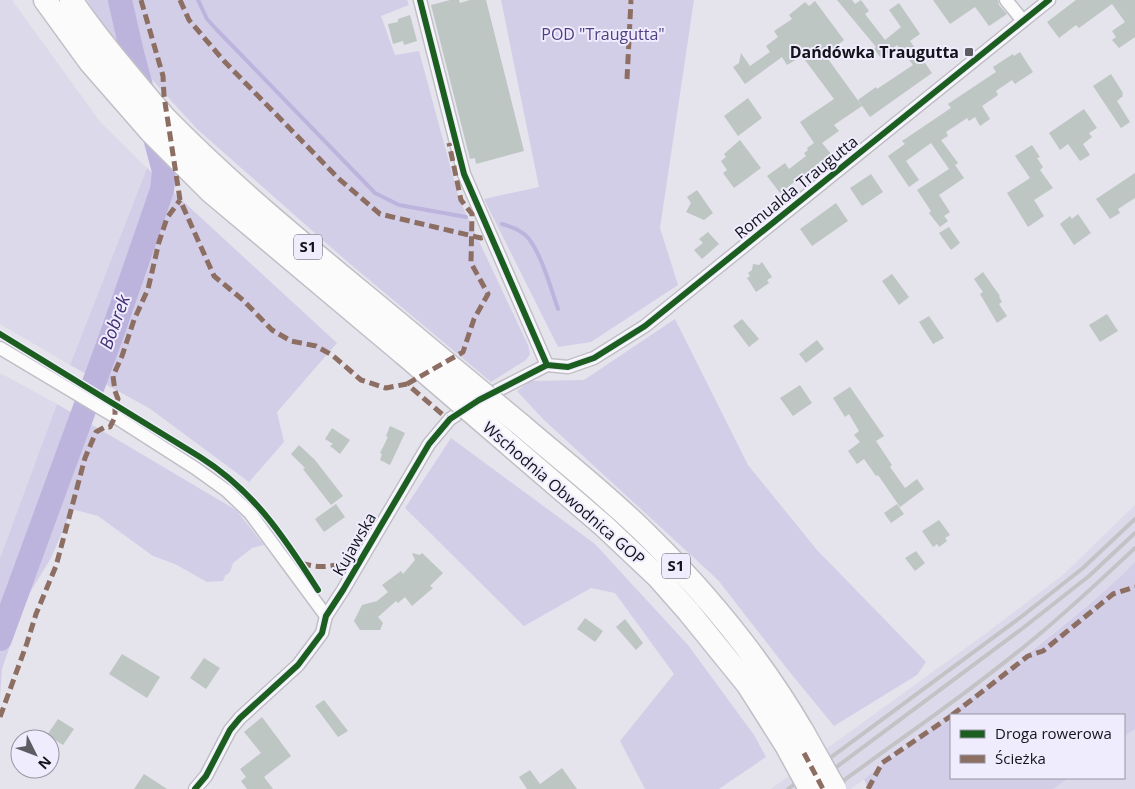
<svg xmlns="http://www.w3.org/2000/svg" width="1135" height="789" font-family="'Open Sans',sans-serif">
<rect width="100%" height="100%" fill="#e5e3ec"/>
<path fill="#dcd9ea" d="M0,0H12L101,123L147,168L70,365L0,324Z
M0,373L57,404L0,558Z
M1135,505V562L1109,588L945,720L851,789H771L981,637L1064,574Z
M1135,729V789H1053L1069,778H1124V737Z"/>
<path fill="#d3cee7" d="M87,0H407L409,5L381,16L395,55L419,51L459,199L528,345L530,354L526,360L491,382L342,257L197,129L104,27Z
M501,0H694L660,228L678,285L591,342L558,347L484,199L539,187Z
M147,168L337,343L277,412L284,442L249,482L149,408L70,365Z
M675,319L748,465L817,550L926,662L917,675L834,726L788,670L718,580L543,419L517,391L530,381L584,380Z
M57,404L236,510L264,545L252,548L233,563L230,572L225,576L223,581L207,582L175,564L153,556L98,516L72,509L51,558L26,599L2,669L0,697V558Z
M451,438L595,544L688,645L754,735L766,757L719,789H645L620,741L674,674L615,593L591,588L524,626L405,508Z
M1135,562V729L1124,737V715H951V778H1069L1053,789H868L864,779C922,737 978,694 1034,649C1069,621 1104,594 1135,562Z"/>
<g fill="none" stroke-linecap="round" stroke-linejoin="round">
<path stroke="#bdb4de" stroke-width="4" d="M198,0L207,19L217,30L375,193L399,205L466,217
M502,224C513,227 523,231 529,239C542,256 551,289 558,309"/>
<path stroke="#bdb4de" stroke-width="24" d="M0,639L112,334L162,190L164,171L132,53L120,0"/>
</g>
<path fill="#bdc6c2" d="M450,0H459L460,3L470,0H486L524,151L476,164L475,158L470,159L431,5Z
M837,0H852L855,4L861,0L869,11L865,14L885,40L901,27L889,10L899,3L920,34L910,41L932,73L870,117L858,100L876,87L877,89L913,65L897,45L881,58L874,49L876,47Z
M933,0H998L999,5L1007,14L989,26L975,7L950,24Z
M1076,0H1135V37L1119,48L1112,40L1116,37L1112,31L1125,22L1112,4L1079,28L1076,25L1059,38L1047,22Z
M815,1L844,40L827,53L830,58L828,59L862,106L834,125L839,131L822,143L831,154L780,193L767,176L785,163L789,169L806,156L804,153L808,150L807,148L814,143L800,122L834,99L802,56L787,65L782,57L745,84L733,67L739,63L741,53L750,66L770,52L766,46L778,37L774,31L792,19L789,15L805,2L809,6Z
M410,15L417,41L404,45L403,41L393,44L388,24L398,22V19Z
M1020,52L1033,72L1015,84L1012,80L996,91L998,95L982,106L990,119L980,126L975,117L969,121L967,118L946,132L948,136L941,140L958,163L955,165L964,178L939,195L950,212L944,216L948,221L940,227L929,213L931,211L917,190L949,169L931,143L906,161L919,180L909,187L888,156L905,144L902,141L951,108L948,104L996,72L993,67L1013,54L1014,56Z
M1111,74L1123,93L1122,94L1123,96L1117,101L1130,122L1121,128L1093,86Z
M748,98L762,118L738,136L724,116Z
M1084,109L1097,128L1089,133L1092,137L1083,144L1090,155L1080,161L1068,144L1060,150L1049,133Z
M740,140L761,168L734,188L723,173L727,170L721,161L726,157L724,154Z
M1032,145L1040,157L1037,158L1043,167L1040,170L1053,188L1034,200L1044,216L1028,227L1007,193L1030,178L1015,156Z
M1135,173V198L1118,209L1120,213L1110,219L1096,199Z
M871,174L883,192L862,206L850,188Z
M697,190L713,213L704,220L686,212L691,203L687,197Z
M836,203L848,221L812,246L800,229Z
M1078,214L1091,233L1074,245L1060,224L1070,216L1072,219Z
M949,227L960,243L951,250L939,233Z
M708,232L719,244L702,259L694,250L703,243L699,239Z
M762,262L772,277L767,280L769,283L756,292L747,278L750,276L748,273L752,270L753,264L759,265Z
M983,272L1000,296L999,297L1002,302L999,304L1007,316L997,323L980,294L983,292L974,279Z
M892,274L909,297L899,305L882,281Z
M1107,314L1118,331L1100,342L1089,325Z
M929,316L944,338L933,344L919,322Z
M742,319L759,339L749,347L733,326Z
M817,340L824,349L806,363L799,354Z
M800,385L812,403L793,416L780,398Z
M850,387L884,436L876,441L892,465L890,467L905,488L917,479L924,489L900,507L878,475L876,476L864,459L857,464L848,451L860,442L854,435L859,431L849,414L845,417L833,398Z
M390,426L405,433L390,465L380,460L382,454L380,453L388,437L386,436Z
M332,428L350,440L340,454L330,446L333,444L325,439Z
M299,445L315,460L343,496L331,505L303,469L305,468L291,454Z
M336,504L345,517L324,532L315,519Z
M897,504L904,514L891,523L884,513Z
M939,520L950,535L945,538L947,541L939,547L937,544L933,547L922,531Z
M916,551L925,563L915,571L905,558Z
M412,553L420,555L422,553L443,573L430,586L433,588L412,606L405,597L398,603L396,601L378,617L383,623L380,630H360L354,621L362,605L377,601L388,592L382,585L401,571L403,574L415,560Z
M585,618L603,631L595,642L577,629Z
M625,619L643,643L636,650L616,627Z
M122,654L160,677L147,698L109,674Z
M204,658L220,668L206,689L190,678Z
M324,700L348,731L338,737L315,706Z
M262,717L291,756L264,777L273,789H247L241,781L246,777L240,769L261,753L244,732Z
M58,719L74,729L63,745L47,735Z
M562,768L577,789H527L519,777L530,770L540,784Z
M144,774L167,789H134Z"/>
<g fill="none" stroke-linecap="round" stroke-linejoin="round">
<g stroke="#c0bfc6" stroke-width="15">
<path id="minor" d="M420,0L464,174L547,365
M1006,0L1023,21
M0,348L109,413L195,468L227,491L250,513L326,616
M547,365L568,367L594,358L645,326L1049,0
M195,789L206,776L230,730L240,718L298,665L322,633L326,616L343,590L429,444L450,419L479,400L547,365"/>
</g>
<g stroke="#c0bfc6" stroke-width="25">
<path id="motorway" d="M45,0L90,62L152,133L210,191L404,354
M71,0C90,28 111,54 133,80C144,93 154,106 165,118C244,199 334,269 421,342
M521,425C563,461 608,496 647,535C707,594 761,660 803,732
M504,440L604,526L658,577L688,611L748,685L786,745"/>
</g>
<use href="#minor" stroke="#fbfbfc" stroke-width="12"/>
<use href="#motorway" stroke="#fbfbfc" stroke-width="22"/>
<path stroke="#c3c2c5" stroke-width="4" d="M788,789L1021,617L1083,568L1135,519
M807,789L1023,628L1089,576L1135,533
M832,789C900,739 971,691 1036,637C1070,609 1103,578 1135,548"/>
<g stroke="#c0bfc6" stroke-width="25" stroke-linecap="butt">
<path id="motorway-bridge" d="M421,342L521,425
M404,354L504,440
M803,732L835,789
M786,745L810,789"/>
</g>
<use href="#motorway-bridge" stroke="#fbfbfc" stroke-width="22"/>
<path stroke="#8d6e63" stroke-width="5" stroke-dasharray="10 5" stroke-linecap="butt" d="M141,0L163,76L164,96L180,200L214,276L243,300L272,330L291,341L316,346L332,355L361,380L386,388L407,384L443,415L450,419
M180,0L189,20L224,61L338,178L380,214L481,238L491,236
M627,79L631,0
M407,384L463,352L474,319L488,294L471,263L472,214L461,200L449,143
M301,563C320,569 332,567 350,561
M952,715L1028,656L1043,651L1113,594L1135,587
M0,717L27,643L36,614L56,566L85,458L96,432L105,427H110L115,417V404L118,399L115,391L113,376L122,356L134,320L148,289L159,242L167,218L180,200
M804,753L823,789
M868,789L882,763L951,716"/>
<g stroke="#efecfe" stroke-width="9">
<path id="cycleway" d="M420,0L464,174L547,365
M0,334L200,457C254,491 284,537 318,590
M547,365L568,367L594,358L645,326L1049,0
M195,789L206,776L230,730L240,718L298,665L322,633L326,616L343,590L429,444L450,419L479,400L547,365"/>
</g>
<use href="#cycleway" stroke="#1b5e20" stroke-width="6"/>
</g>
<rect fill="#5d5c63" stroke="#efecfe" stroke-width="2" x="964" y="47" width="10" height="10" rx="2.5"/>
<g text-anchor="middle" stroke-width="4" stroke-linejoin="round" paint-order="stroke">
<g fill="#efecfe" stroke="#56545e" stroke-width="1">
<rect x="294" y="234.5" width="28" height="25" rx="4"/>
<rect x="662" y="553.5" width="28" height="25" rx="4"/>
</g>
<g font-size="15" font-weight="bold" fill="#141319">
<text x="308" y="252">S1</text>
<text x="676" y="571">S1</text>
</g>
<g font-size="16" fill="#523f83" stroke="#efecfe">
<text x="603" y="40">POD "Traugutta"</text>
</g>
<g font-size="16" font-weight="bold" fill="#141319" stroke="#efecfe" text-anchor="end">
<text x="959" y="58">Dańdówka Traugutta</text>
</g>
<g font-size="16" fill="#141319" stroke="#efecfe">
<text transform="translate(796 187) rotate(-39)" y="6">Romualda Traugutta</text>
<text transform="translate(564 493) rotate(41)" y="6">Wschodnia Obwodnica GOP</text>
<text transform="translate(354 544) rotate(-60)" y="6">Kujawska</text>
</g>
<g font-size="18" font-style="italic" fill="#412d70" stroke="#efecfe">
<text transform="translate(115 322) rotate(-70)" y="6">Bobrek</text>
</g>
</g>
<rect x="950" y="714" width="175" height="65" fill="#efecfe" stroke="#9795a2"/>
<rect x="960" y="730" width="25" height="8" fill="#1b5e20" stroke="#9795a2"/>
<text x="995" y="739" font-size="15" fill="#141319">Droga rowerowa</text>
<rect x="960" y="755" width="25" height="8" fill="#8d6e63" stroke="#9795a2"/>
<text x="995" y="764" font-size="15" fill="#141319">Ścieżka</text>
<g transform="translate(35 754) rotate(132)"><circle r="24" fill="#efecfe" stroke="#9795a2"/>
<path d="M0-4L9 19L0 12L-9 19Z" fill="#5d5c63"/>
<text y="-8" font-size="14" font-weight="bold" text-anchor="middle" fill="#141319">N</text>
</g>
</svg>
